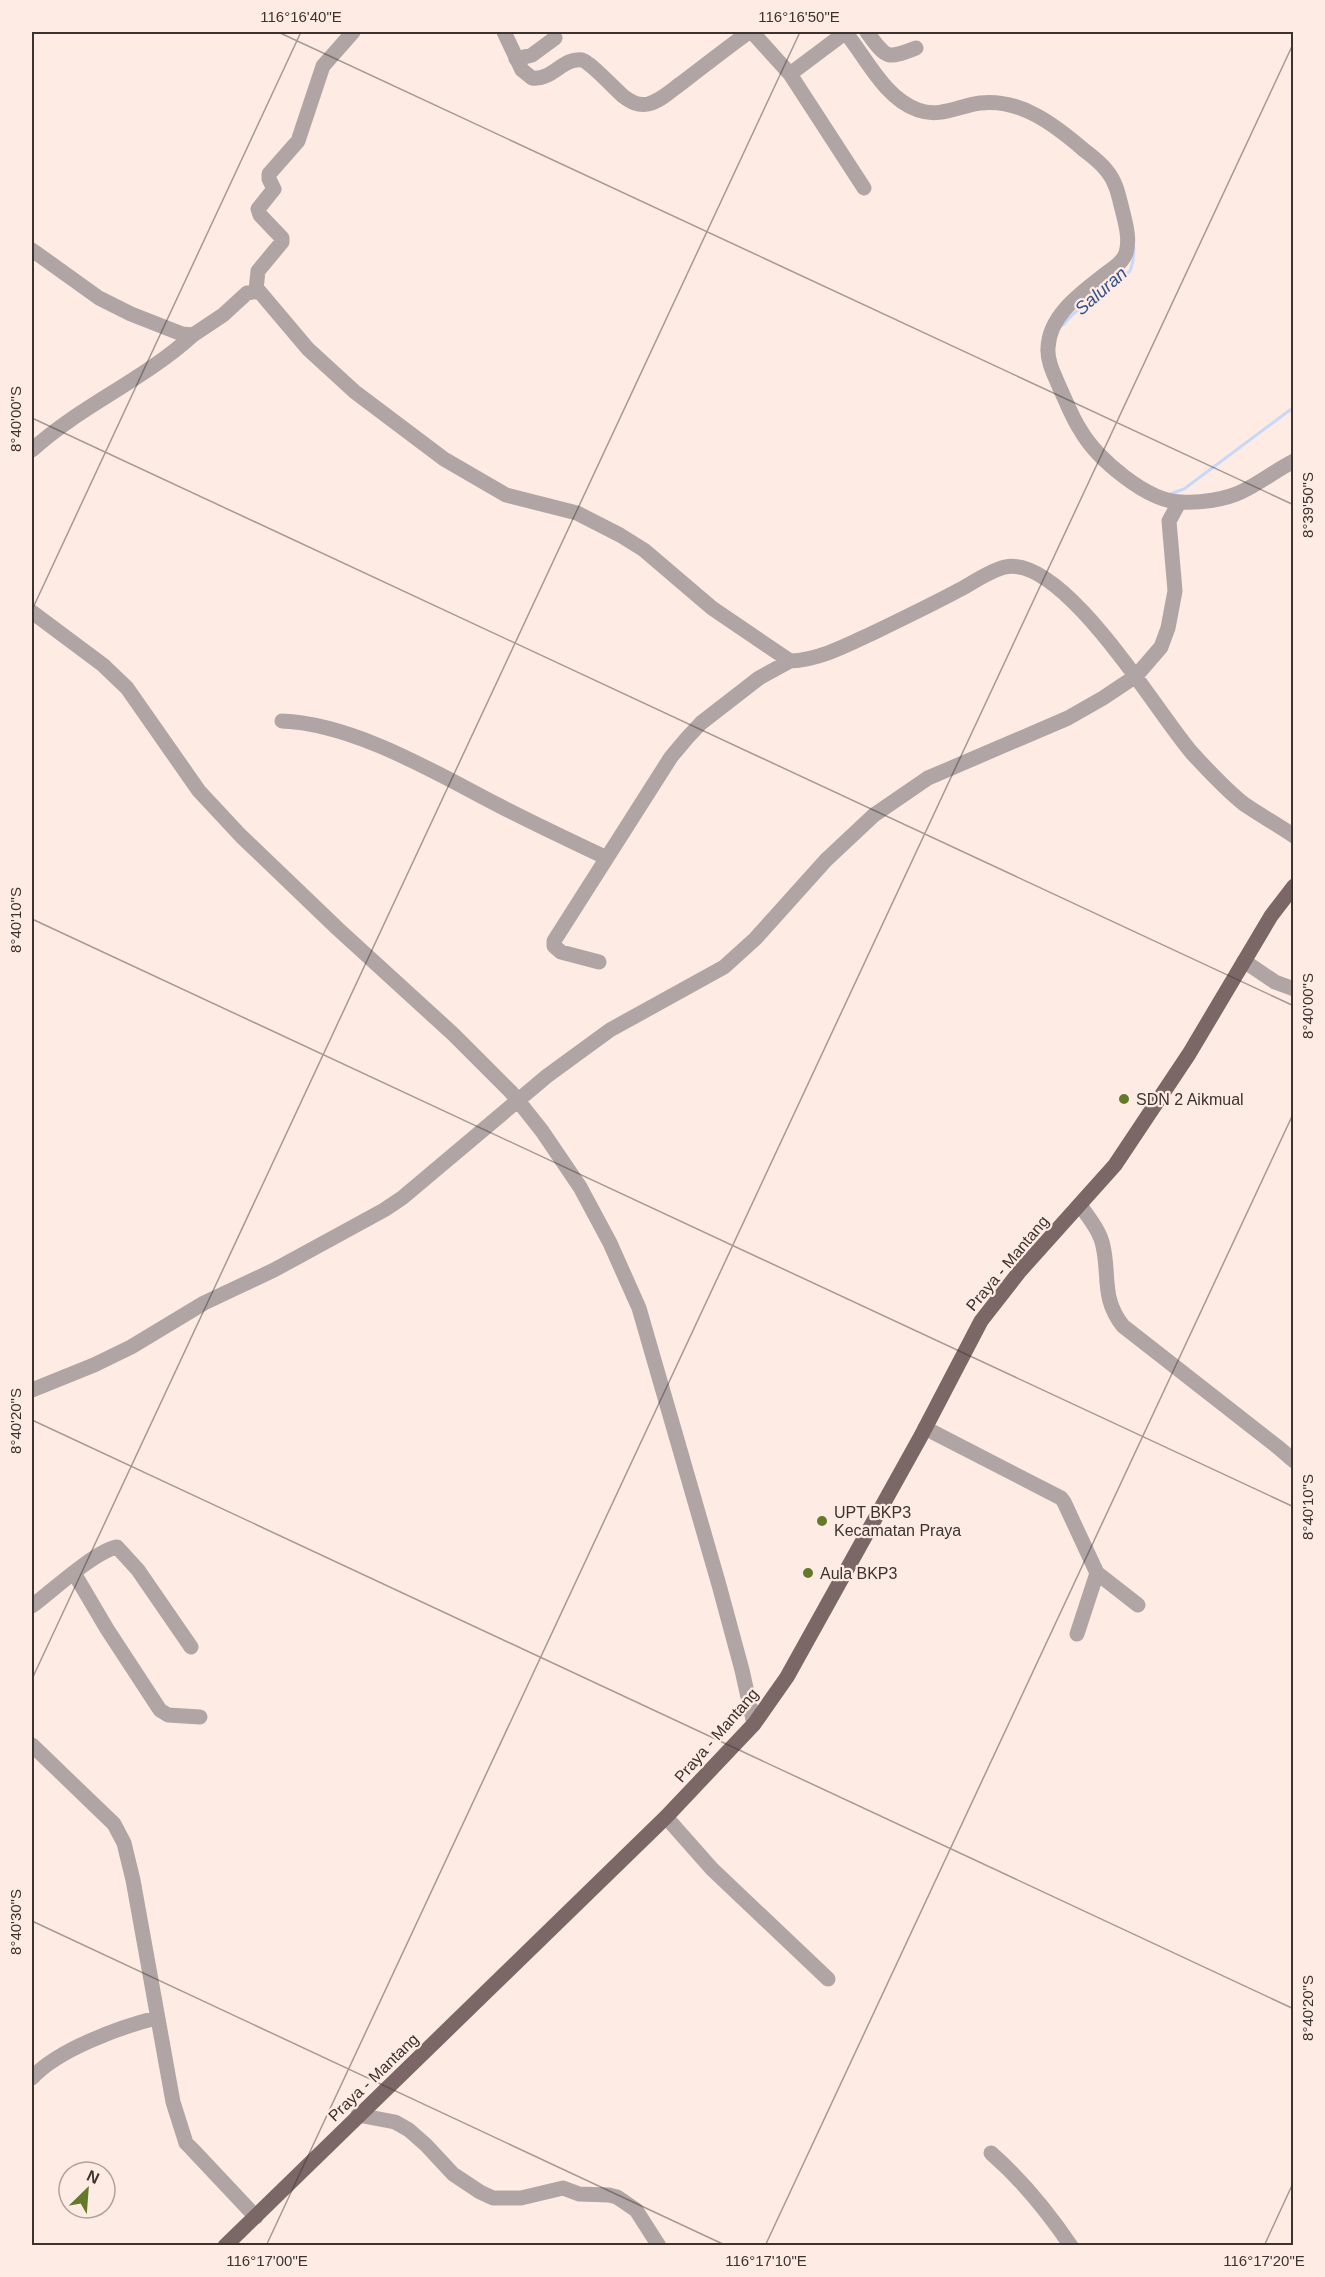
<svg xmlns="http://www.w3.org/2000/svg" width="1325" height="2277" font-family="Helvetica,sans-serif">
<rect width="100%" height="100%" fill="#feece4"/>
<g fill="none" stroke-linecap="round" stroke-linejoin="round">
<path stroke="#c8d8f7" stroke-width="3" d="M1063,325L1073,314L1130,271L1133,261L1134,248
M1170,494L1184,489L1294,407"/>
<path stroke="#b0a5a4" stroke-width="15" d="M504,32L522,70L532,78C552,81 563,57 582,60C590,62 615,89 623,96C631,102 638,106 648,104C661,101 673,89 683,82C705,65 727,48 749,32
M752,32L790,74L864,188
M845,32C866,57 884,98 918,110C940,118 958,106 980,103C1020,98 1055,125 1084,150C1092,156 1101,163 1107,171C1117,183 1119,198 1123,213C1126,225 1130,240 1126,253C1123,262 1115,267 1108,272C1084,291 1049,314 1048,348C1047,361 1054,374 1059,386C1066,401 1072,418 1081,431C1097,459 1148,502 1181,502C1200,503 1225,500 1243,491C1260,483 1276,470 1294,461
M867,32C886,58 886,60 916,48
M516,59L532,55L555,38
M790,74L846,32
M32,250L99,298L131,314L182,334L193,335L223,315L247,293L259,291L308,349L355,392L444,459L506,495L577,513L620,535L644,550L712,608L790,661C820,660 849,644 875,632C904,618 933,604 961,589C974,582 991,570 1005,567C1064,554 1157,713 1192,753C1208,770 1225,789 1244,804C1260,815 1278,825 1294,836
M256,290L258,271L282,242V238L260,215L258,209L274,189L269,179V174L298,141L323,66L353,32
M32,450C80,406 144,380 193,335
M32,612L103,665L127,688L199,791L241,836L338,929L453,1034L511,1092L542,1131L580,1187L610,1243L639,1308L719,1585L742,1670L754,1724
M282,721C355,724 436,773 500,806C535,824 571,841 607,858
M1244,961L1275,982L1294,989
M599,962L561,952L554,946V941L671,757L687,738L701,723L759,678L790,661
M1080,1205C1089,1218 1100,1231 1103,1246C1110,1277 1101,1298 1123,1326L1279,1448L1294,1461
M32,1390L94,1365L131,1347L204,1303L274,1270L384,1210L402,1198L547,1076L610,1030L724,967L755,939L826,860L874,815L928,778L1068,718L1103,698L1136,676L1161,647L1168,628L1175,591L1169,521L1179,503
M925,1428L1061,1498L1064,1502L1097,1573L1077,1634
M74,1573L107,1629L160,1710L168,1715L200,1717
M1097,1573L1138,1605
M32,1606C51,1592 95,1551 117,1547L138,1570L191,1647
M32,1745L114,1824L124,1843L133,1880L173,2102L186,2143L192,2149L256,2217
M666,1817L712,1869L828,1979
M32,2078C57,2050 120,2027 156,2018
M358,2115L395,2122L409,2130L426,2145L453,2174L480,2192L493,2198H521L563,2188L579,2194L609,2195L617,2197L636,2210L659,2246
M991,2153C1022,2180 1048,2212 1071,2246"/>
<path stroke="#7a6766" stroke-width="15" d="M225,2246L666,1817L754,1724L787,1677L921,1436L981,1321L1020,1271L1115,1165L1189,1054L1271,916L1294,886"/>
</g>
<path fill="none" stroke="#3c332f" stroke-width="1.5" stroke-opacity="0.45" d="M278,32L1294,505M32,418L1294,1006M32,610L301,32M32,919L1294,1507M32,1420L1294,2009M32,1679L800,32M32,1921L727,2246M266,2246L1294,42M765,2246L1294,1112M1264,2246L1294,2181"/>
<g fill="#64792a" stroke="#feece4" stroke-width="2">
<circle cx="1124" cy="1099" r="6"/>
<circle cx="822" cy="1521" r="6"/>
<circle cx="808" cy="1573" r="6"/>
</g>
<g text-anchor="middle" stroke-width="4.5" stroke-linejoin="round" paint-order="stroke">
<g font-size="16" fill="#3c332f" stroke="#feece4" text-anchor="start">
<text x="1136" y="1105">SDN 2 Aikmual</text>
<text x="834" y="1518">UPT BKP3<tspan x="834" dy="18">Kecamatan Praya</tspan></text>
<text x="820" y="1579">Aula BKP3</text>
</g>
<g font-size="16" fill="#3c332f" stroke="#feece4">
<text transform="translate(1007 1263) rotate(-50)" y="6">Praya - Mantang</text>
<text transform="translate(716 1735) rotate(-49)" y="6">Praya - Mantang</text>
<text transform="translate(373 2077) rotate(-44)" y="6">Praya - Mantang</text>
</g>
<g font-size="18" font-style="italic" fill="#34518e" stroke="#feece4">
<text transform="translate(1101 291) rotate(-41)" y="6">Saluran</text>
</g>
</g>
<rect width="1325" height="2277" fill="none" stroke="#feece4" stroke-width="66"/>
<g transform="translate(87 2190) rotate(25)"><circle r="28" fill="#feece4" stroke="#b0a29c" stroke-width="1.5"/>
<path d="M0-4.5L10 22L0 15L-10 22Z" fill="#64792a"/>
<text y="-9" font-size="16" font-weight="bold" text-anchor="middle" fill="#3c332f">N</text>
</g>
<rect x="33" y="33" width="1259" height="2211" fill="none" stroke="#3c332f" stroke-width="2"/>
<g font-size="15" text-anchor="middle" fill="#3c332f">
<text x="301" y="22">116°16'40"E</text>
<text x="799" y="22">116°16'50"E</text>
<text transform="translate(16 419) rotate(-90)" y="5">8°40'00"S</text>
<text transform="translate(1308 505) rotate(-90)" y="5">8°39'50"S</text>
<text transform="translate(16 920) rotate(-90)" y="5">8°40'10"S</text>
<text transform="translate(1308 1006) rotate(-90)" y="5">8°40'00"S</text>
<text transform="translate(16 1421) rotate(-90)" y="5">8°40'20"S</text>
<text transform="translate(1308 1507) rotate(-90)" y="5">8°40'10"S</text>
<text transform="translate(16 1922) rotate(-90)" y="5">8°40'30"S</text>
<text transform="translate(1308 2008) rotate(-90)" y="5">8°40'20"S</text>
<text x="267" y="2266">116°17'00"E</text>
<text x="766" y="2266">116°17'10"E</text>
<text x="1264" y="2266">116°17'20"E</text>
</g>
</svg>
